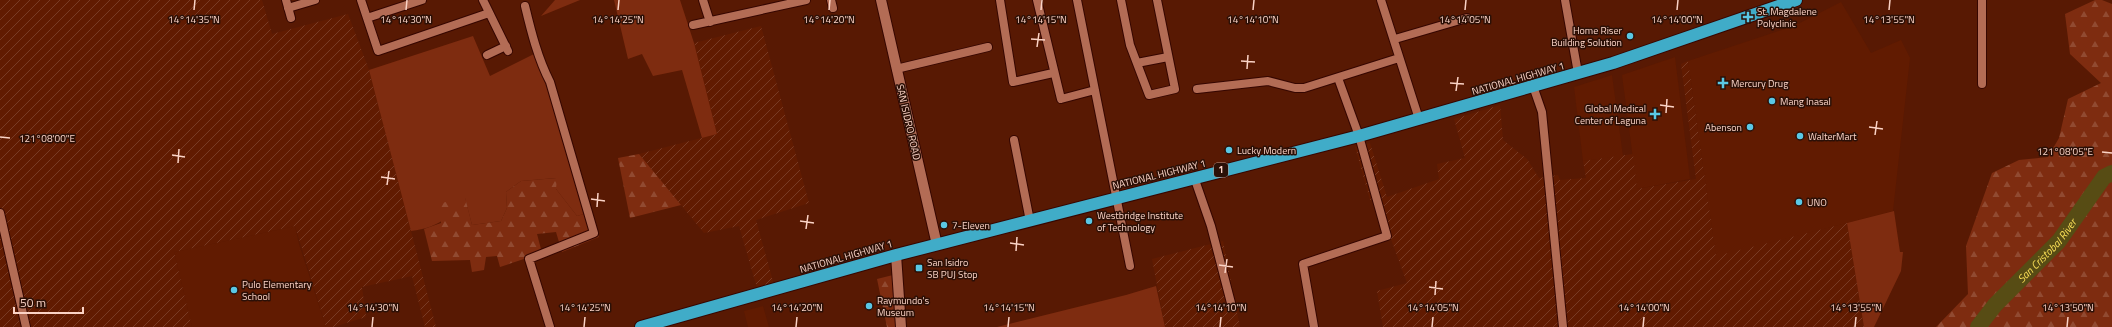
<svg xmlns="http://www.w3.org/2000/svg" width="2112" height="327" font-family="'Titillium Web',sans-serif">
<defs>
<pattern id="industrial-furrows" width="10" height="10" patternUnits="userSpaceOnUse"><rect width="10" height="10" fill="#611b01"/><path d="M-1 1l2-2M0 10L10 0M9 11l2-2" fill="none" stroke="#793b25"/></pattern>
<pattern id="forest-firs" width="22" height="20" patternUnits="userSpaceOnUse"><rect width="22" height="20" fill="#7e2c10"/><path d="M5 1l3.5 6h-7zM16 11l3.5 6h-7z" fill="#914a31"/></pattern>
</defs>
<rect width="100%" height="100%" fill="#581903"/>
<path fill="#611b01" d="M1841,2L1871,53L1901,40L1910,58L1893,211L1716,257L1688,61L1794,26Z
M1675,57L1690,179L1637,189L1622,75Z
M1612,75L1623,156L1583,161L1574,87Z
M295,226L299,244L326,327H192L174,252Z
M763,306L769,327H748L744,311Z"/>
<path fill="url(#industrial-furrows)" d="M0,0H262L272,34L348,14L369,70L436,327H425L412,276L362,287L366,317L333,327H326L295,226L174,252L192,327H0Z
M761,26L809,203L756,220L774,285L757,288L739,226L704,233L639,154L717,134L694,43Z
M1688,61L1716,256L1847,223L1864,327H1383L1377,291L1407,283L1376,198L1370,200L1355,147L1370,143L1387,197L1439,179L1437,164L1465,158L1454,119L1500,105L1503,140L1527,159L1539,178L1558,175L1560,180L1586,178L1583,161L1633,154L1637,189L1696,179L1681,64Z
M1223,241L1240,327H1165L1152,259Z"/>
<path fill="#7e2c10" d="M555,0H580L541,16Z
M614,0H680L694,43L717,134L702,138L682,70L653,76L642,54L628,59Z
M473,36L490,76L540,51L591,212L577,216L556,189V178L521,181L506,192L507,208L501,221L472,225L465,198C446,218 441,227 411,231L369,70Z
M1894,211L1900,252H1903L1901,271L1874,327H1864L1847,223Z
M1156,286L1165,327H997L1126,295Z"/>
<path fill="url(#forest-firs)" d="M2095,0H2102L2112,4V327H1936L1968,294L1966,246L1992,173L2019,160L2048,157L2059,138L2068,99L2101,83L2070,54L2065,14Z
M639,154L681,205L630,218L618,158Z
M557,178L556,189L577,216L591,212L599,237L562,252L556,232L537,234L542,253L500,267L497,256L486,257L484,270L472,272L470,260L432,261L424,229L441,223L438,204L465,197L472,225L501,221L507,208L506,192L521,181Z
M893,275L897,327H887L877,279Z"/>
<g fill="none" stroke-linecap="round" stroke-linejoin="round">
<path stroke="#574c14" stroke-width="16" id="s1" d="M1978,327L1995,305L2059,241L2104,177L2112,173"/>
<g stroke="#350600" stroke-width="10">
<path id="street" d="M286,0L291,18
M361,0L378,51L489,13
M483,0L508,51
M703,0L710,22
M831,0L833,8
M1000,0L1013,82L1053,73
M1037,0L1061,99L1095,90
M1077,0L1130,266
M1121,0L1130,45L1149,95L1175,89L1157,0
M1381,0L1419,119
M1565,0L1578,73
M525,6C531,31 538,59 550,82L594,233L529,259L550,327
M288,8L315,0
M367,18L422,0
M693,25L806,0
M1395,39L1467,18
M487,55L506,46
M1137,63L1168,57
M896,69L988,47
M1982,84V0
M1533,86L1542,112L1563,327
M1197,89L1268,81L1295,88H1304L1399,58
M1014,140L1030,221
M1194,177L1211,226L1231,303
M0,213L26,327
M1314,327L1303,264L1387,236L1359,136L1338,78"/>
</g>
<g stroke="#350600" stroke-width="12">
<path id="secondary" d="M881,0L937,245
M896,255L901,327"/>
</g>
<g stroke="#350600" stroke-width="14">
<path id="highway" d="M641,327L896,255L1359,136L1613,63L1796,0"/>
</g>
<use href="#street" stroke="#b36c55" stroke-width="8"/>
<use href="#secondary" stroke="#b36c55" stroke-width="10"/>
<use href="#highway" stroke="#40acc8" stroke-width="12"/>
</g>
<path fill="none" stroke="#fbd3c6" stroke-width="1.5" d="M194,10L195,0M406,10L407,0M618,10L619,0M829,10L830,0M1041,10L1042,0M1253,10L1254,0M1465,10L1466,0M1677,10L1678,0M1889,10L1890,0M1031,39L1045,40M1037,47L1039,33M1241,61L1255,62M1247,69L1248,55M1450,83L1464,84M1456,91L1458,77M1660,105L1674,107M1666,113L1667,99M1869,127L1883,129M1875,135L1877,121M0,137L10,138M2102,152L2112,153M172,155L185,157M178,163L179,149M381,177L395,179M387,185L389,171M591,199L605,201M597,207L598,193M800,221L814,223M806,229L808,215M1010,243L1024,245M1016,251L1017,237M1219,265L1233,267M1225,273L1227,259M1429,287L1443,289M1435,295L1436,281M372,327L373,317M584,327L585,317M796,327L797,317M1008,327L1009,317M1220,327L1221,317M1432,327L1433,317M1643,327L1644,317M1855,327L1856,317M2067,327L2068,317"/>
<g fill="#5ac8e5" stroke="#2b1007" stroke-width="1.5">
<path d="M1746 11h4v4h4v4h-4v4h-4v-4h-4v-4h4z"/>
<circle cx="1630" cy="36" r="4"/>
<path d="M1721 77h4v4h4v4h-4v4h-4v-4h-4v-4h4z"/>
<circle cx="1772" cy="101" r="4"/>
<path d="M1653 108h4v4h4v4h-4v4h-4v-4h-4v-4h4z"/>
<circle cx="1750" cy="127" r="4"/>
<circle cx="1800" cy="136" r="4"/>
<circle cx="1229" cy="150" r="4"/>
<circle cx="1799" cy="202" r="4"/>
<circle cx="1089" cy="221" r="4"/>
<circle cx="944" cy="225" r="4"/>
<rect x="915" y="264" width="8" height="8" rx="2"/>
<circle cx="234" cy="290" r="4"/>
<circle cx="869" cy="306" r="4"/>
</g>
<g text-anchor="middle" stroke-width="3" stroke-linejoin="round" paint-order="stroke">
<rect fill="#2b1007" stroke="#bd988d" stroke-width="1" x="1214" y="163" width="14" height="14" rx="3"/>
<g font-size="9" font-weight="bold" fill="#fbd3c6">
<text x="1221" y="173">1</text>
</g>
<g font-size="10" fill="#fbd3c6" stroke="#2b1007" text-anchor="start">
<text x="1757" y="15">St. Magdalene<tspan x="1757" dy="12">Polyclinic</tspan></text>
<text x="1622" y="34" text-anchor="end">Home Riser<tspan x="1622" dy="12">Building Solution</tspan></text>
<text x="1731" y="87">Mercury Drug</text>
<text x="1780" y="105">Mang Inasal</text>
<text x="1646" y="112" text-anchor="end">Global Medical<tspan x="1646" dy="12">Center of Laguna</tspan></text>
<text x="1742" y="131" text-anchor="end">Abenson</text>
<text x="1808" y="140">WalterMart</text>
<text x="1237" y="154">Lucky Modern</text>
<text x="1807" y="206">UNO</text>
<text x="1097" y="219">Westbridge Institute<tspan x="1097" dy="12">of Technology</tspan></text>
<text x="952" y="229">7-Eleven</text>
<text x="927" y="266">San Isidro<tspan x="927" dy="12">SB PUJ Stop</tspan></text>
<text x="242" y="288">Pulo Elementary<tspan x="242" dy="12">School</tspan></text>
<text x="877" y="304">Raymundo's<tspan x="877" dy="12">Museum</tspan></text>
</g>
<g font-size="10" fill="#fbd3c6" stroke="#2b1007">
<text transform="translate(1518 78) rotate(-16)" y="4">NATIONAL HIGHWAY 1</text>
<text transform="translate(909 122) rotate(77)" y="4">SAN ISIDRO ROAD</text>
<text transform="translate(1159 174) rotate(-14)" y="4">NATIONAL HIGHWAY 1</text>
<text transform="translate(846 256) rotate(-16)" y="4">NATIONAL HIGHWAY 1</text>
</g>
<g font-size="11" font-style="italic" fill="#f9df57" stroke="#2b1007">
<text dy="4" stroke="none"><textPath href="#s1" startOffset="103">San Cristobal River</textPath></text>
</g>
</g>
<g font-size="10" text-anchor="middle" fill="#fbd3c6" stroke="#2b1007" stroke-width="3" stroke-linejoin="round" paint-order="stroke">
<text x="194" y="23">14°14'35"N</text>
<text x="406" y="23">14°14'30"N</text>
<text x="618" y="23">14°14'25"N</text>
<text x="829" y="23">14°14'20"N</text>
<text x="1041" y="23">14°14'15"N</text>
<text x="1253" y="23">14°14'10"N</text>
<text x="1465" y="23">14°14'05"N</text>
<text x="1677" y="23">14°14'00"N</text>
<text x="1889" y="23">14°13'55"N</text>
<text x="47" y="142">121°08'00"E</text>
<text x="2065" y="155">121°08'05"E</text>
<text x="373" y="311">14°14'30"N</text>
<text x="585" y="311">14°14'25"N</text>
<text x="797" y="311">14°14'20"N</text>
<text x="1009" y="311">14°14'15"N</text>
<text x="1221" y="311">14°14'10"N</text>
<text x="1433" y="311">14°14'05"N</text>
<text x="1644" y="311">14°14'00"N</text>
<text x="1856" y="311">14°13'55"N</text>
<text x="2068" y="311">14°13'50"N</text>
</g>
<path d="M14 307v6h69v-6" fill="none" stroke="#fbd3c6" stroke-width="2"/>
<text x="20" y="307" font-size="12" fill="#fbd3c6" stroke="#2b1007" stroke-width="3" paint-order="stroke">50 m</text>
</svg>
